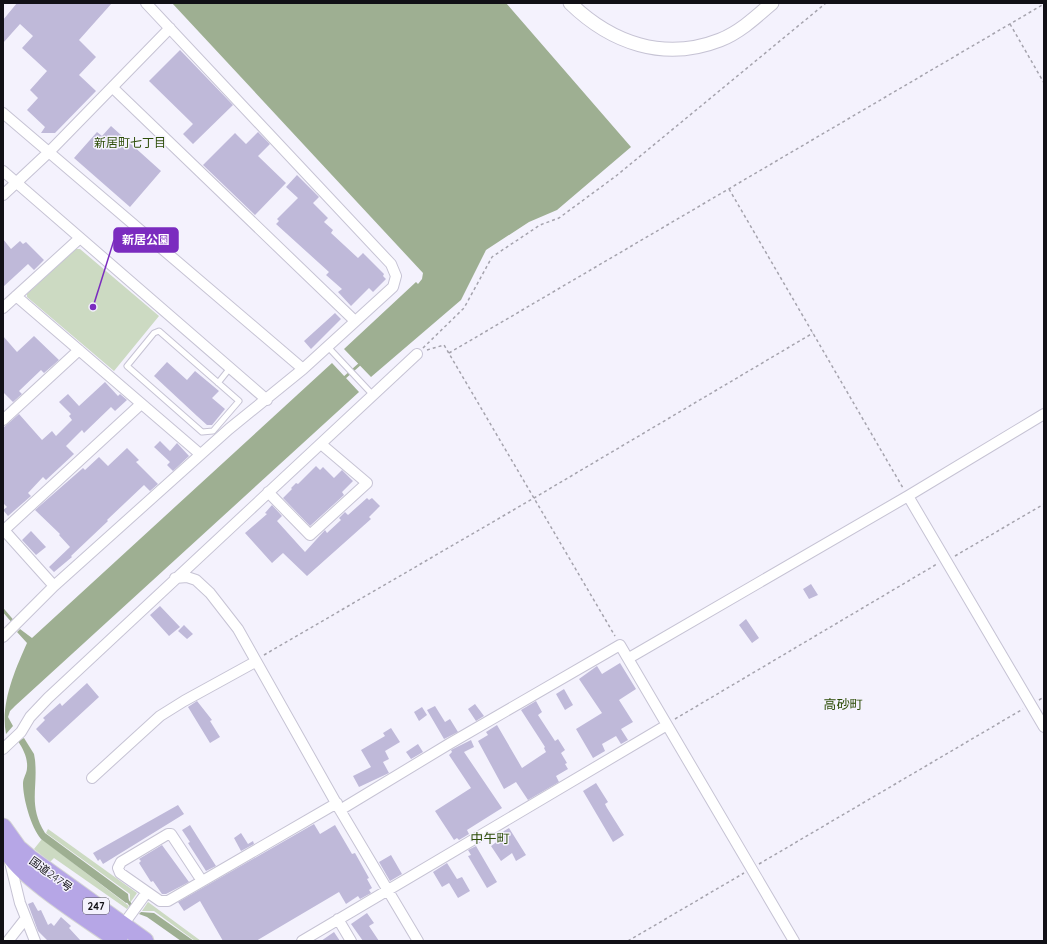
<svg xmlns="http://www.w3.org/2000/svg" width="1047" height="944" font-family="Quicksand,'Noto Sans JP',sans-serif">
<rect width="100%" height="100%" fill="#f4f2fd"/>
<path fill="#ccdac2" d="M76,249H80L159,316L114,371L27,297V294Z
M48,829L137,893L130,903V894L46,833Z
M42,839L129,906L127,909L54,858L50,862L34,849Z
M148,902L201,941H195L154,911H142Z"/>
<path fill="#9eaf92" d="M172,3H506L631,147L557,210L529,222L486,250L461,300L371,377L344,349L416,282L418,284L422,279L423,273Z
M332,363L359,392L15,706L10,711L8,717L13,726L6,734C0,704 15,670 27,643L17,632L20,629L32,638Z
M24,738L34,754L35,760C38,789 28,805 45,833L128,894L129,902L126,903L41,839C31,827 23,799 23,783C23,778 27,773 27,768C28,758 23,749 18,741Z
M141,912L154,913L194,941H181L147,917L139,914Z"/>
<g fill="none" stroke-linecap="round" stroke-linejoin="round">
<path stroke="#9eaf92" stroke-width="3" d="M343,379L361,363
M3,610L15,624
M126,899L134,909"/>
</g>
<path fill="#bfb9d9" d="M17,3H112L79,40L96,57L79,75L96,91L55,133H41L45,127L27,110L38,98L30,90L47,71L22,48L33,36L20,24L3,43V20Z
M180,50L233,105L193,144L183,134L193,124L149,81Z
M111,126L161,171L130,207L74,158L97,132L102,136Z
M258,132L270,144L258,156L286,183L255,215L203,165L235,133L246,144Z
M297,175L319,197L313,203L328,218L324,222L333,230L331,233L358,258L363,253L384,274L383,276L386,279L373,292L369,288L351,306L338,292L342,289L326,275L329,272L276,224L279,221L277,219L298,198L286,187Z
M3,239L11,249L20,241L23,244L26,242L44,260L34,270L28,264L3,287Z
M335,313L341,319L311,349L304,341Z
M3,336L17,352L34,336L59,360L44,373L41,370L19,391L22,394L13,402L3,392Z
M167,362L187,380L195,371L219,391L212,398L225,409L212,425H207L197,416L154,376Z
M105,382L118,396L120,394L127,400L115,411L111,407L84,433L82,430L66,446L74,454L46,480L43,477L28,493L31,496L8,516L3,510L7,507L3,503V428L19,414L42,440L52,431L56,436L72,420L69,416L71,414L59,402L68,394L79,406Z
M160,441L170,451L177,443L189,456L173,471L167,465L170,462L154,447Z
M127,448L139,460L136,462L158,484L150,491L144,485L107,520L108,521L71,556L72,557L54,572L49,567L70,547L59,535L60,534L35,510L83,468L85,470L99,457L108,466Z
M316,466L320,470L323,467L334,478L342,470L353,481L342,492L344,495L310,526L283,498L292,489L291,488L296,483L298,484Z
M367,498L369,500L372,498L380,506L369,517L371,519L307,576L283,553L272,563L245,533L267,514L265,513L272,505L282,516L277,521L305,552L325,530L327,533L341,520L339,518L345,512L348,515Z
M31,531L46,547L36,555L22,540Z
M811,584L818,595L809,599L803,589Z
M160,606L180,627L169,636L150,615Z
M746,619L759,638L752,643L739,625Z
M184,625L193,634L187,639L178,631Z
M620,663L636,689L619,700L633,722L621,729L628,740L621,744L616,736L602,744L605,751L593,758L576,729L602,713L579,679L597,666L602,674Z
M87,683L99,697L49,743L36,729L45,720L43,718L60,703L62,706Z
M564,689L573,705L565,710L556,694Z
M197,701L212,720L210,721L220,737L210,743L188,707Z
M536,701L542,712L538,715L555,741L558,739L565,750L561,753L567,763L565,764L568,769L556,776L559,782L528,800L516,782L504,789L478,741L488,735L486,732L497,725L522,768L546,752L544,748L545,747L521,710Z
M475,704L484,716L476,721L468,709Z
M435,706L445,722L450,719L458,732L444,739L427,710Z
M422,707L427,715L419,721L414,712Z
M391,728L400,742L385,751L389,759L383,762L389,773L359,787L353,776L371,767L361,750L385,736L383,733Z
M471,740L474,747L464,752L502,808L467,830L469,834L459,840L457,838L454,840L435,811L471,788L449,755L452,752L451,750Z
M418,744L423,752L411,759L406,752Z
M596,783L608,802L605,804L607,808L624,835L613,842L583,791Z
M178,805L184,814L103,864L100,859L98,861L93,853Z
M314,824L320,834L335,825L352,854L355,853L369,878L367,879L372,888L369,890L371,893L360,899L358,896L346,904L339,892L256,941H223L200,901L184,911L178,902Z
M190,825L216,866L206,871L188,843L190,842L182,830Z
M509,828L526,855L516,861L512,853L501,861L491,846L502,838L499,834Z
M241,833L248,844L253,841L254,844L241,851L234,838Z
M162,845L189,882L166,894H162L153,881L151,882L139,863L141,861L139,859Z
M476,846L497,882L487,888L468,856L471,855L468,850Z
M391,855L402,874L390,881L379,862Z
M447,863L457,879L462,877L470,891L458,898L449,883L442,887L433,872Z
M33,902L38,911L41,910L48,925L51,923L54,926L61,917L71,926L69,928L81,941H48L38,931L28,904Z
M367,913L374,923L369,926L379,941H363L351,924Z
M334,932L340,941H321Z"/>
<g fill="none" stroke-linecap="round" stroke-linejoin="round">
<g stroke="#c6c3d4" stroke-width="7">
<path id="service" d="M159,331L239,401L213,431L202,432L127,366L154,333Z
M328,347L372,394
M218,383L230,368"/>
</g>
<g stroke="#c6c3d4" stroke-width="12">
<path id="minor" d="M113,88L355,321
M3,113L303,369
M3,171L267,400
M3,195L49,152L170,28
M16,296L200,454
M3,308L80,238
M3,420L79,350
M268,492L310,535L367,483L321,444
M908,496L1044,727
M3,529L54,586
M3,531L141,404
M175,578L187,577L196,580L210,593L238,629L340,810L418,941
M3,637L54,586L229,429L303,369L393,287L396,276L391,264L146,3
M629,658L908,496L1044,414
M3,749L21,732L30,717L48,698L417,354
M92,778L160,716L184,701L255,662
M340,810L449,744L620,645L794,941
M9,858L20,903L35,941
M202,881L171,834H168L121,862L118,868L120,873L160,901H168L337,803
M338,919L351,941
M123,925L147,892
M8,941L26,918
M302,941L667,725"/>
</g>
<g stroke="#c6c3d4" stroke-width="15">
<path id="tertiary" d="M570,3C611,43 664,62 720,40C740,32 756,17 772,3"/>
</g>
<g stroke="#d4d4d5" stroke-width="19">
<path id="trunk" d="M3,827L18,848L31,859L145,941
M5,840C6,844 6,848 8,852C20,877 94,923 119,941"/>
</g>
<path stroke="#a5a3ad" stroke-width="1.5" stroke-dasharray="3 3" stroke-linecap="butt" d="M1010,24L1044,83
M729,189L903,488
M423,348L464,308L492,257L540,225L559,218L616,176L826,3
M427,350L444,345L615,636
M449,353L1044,4
M955,556L1044,504
M264,655L534,498L813,333
M1039,700L1044,697
M675,719L937,564
M759,864L1023,709
M628,941L744,873"/>
<use href="#service" stroke="#fff" stroke-width="5"/>
<use href="#minor" stroke="#fff" stroke-width="10"/>
<use href="#tertiary" stroke="#fff" stroke-width="13"/>
<use href="#trunk" stroke="#b6a6e6" stroke-width="17"/>
</g>
<g text-anchor="middle" stroke-width="3" stroke-linejoin="round" paint-order="stroke">
<rect fill="#f4f2fd" stroke="#55545b" stroke-width="1" x="83" y="898" width="26" height="16" rx="3"/>
<g font-size="10" font-weight="bold" fill="#111016">
<text x="96" y="910">247</text>
</g>
<g font-size="11" fill="#111016" stroke="#f4f2fd">
<text transform="translate(51 874) rotate(36)" y="4">国道247号</text>
</g>
<g font-size="12" fill="#2e4e09" stroke="#f4f2fd">
<text x="130" y="147">新居町七丁目</text>
</g>
<g font-size="13" fill="#2e4e09" stroke="#f4f2fd">
<text x="843" y="709">高砂町</text>
<text x="490" y="843">中午町</text>
</g>
</g>
<path fill="none" stroke="#7b2cbf" stroke-width="1.5" d="M93 307L114 240"/>
<circle fill="#7b2cbf" stroke="#f4f2fd" stroke-width="1.5" cx="93" cy="307" r="4"/>
<rect fill="#7b2cbf" stroke="#7b2cbf" stroke-width="1.5" x="114" y="228" width="64" height="24" rx="4"/>
<g font-size="12" text-anchor="middle" font-weight="bold" fill="#fff">
<text x="146" y="244">新居公園</text>
</g>
<rect width="1047" height="944" fill="none" stroke="#111016" stroke-width="8"/>
</svg>
